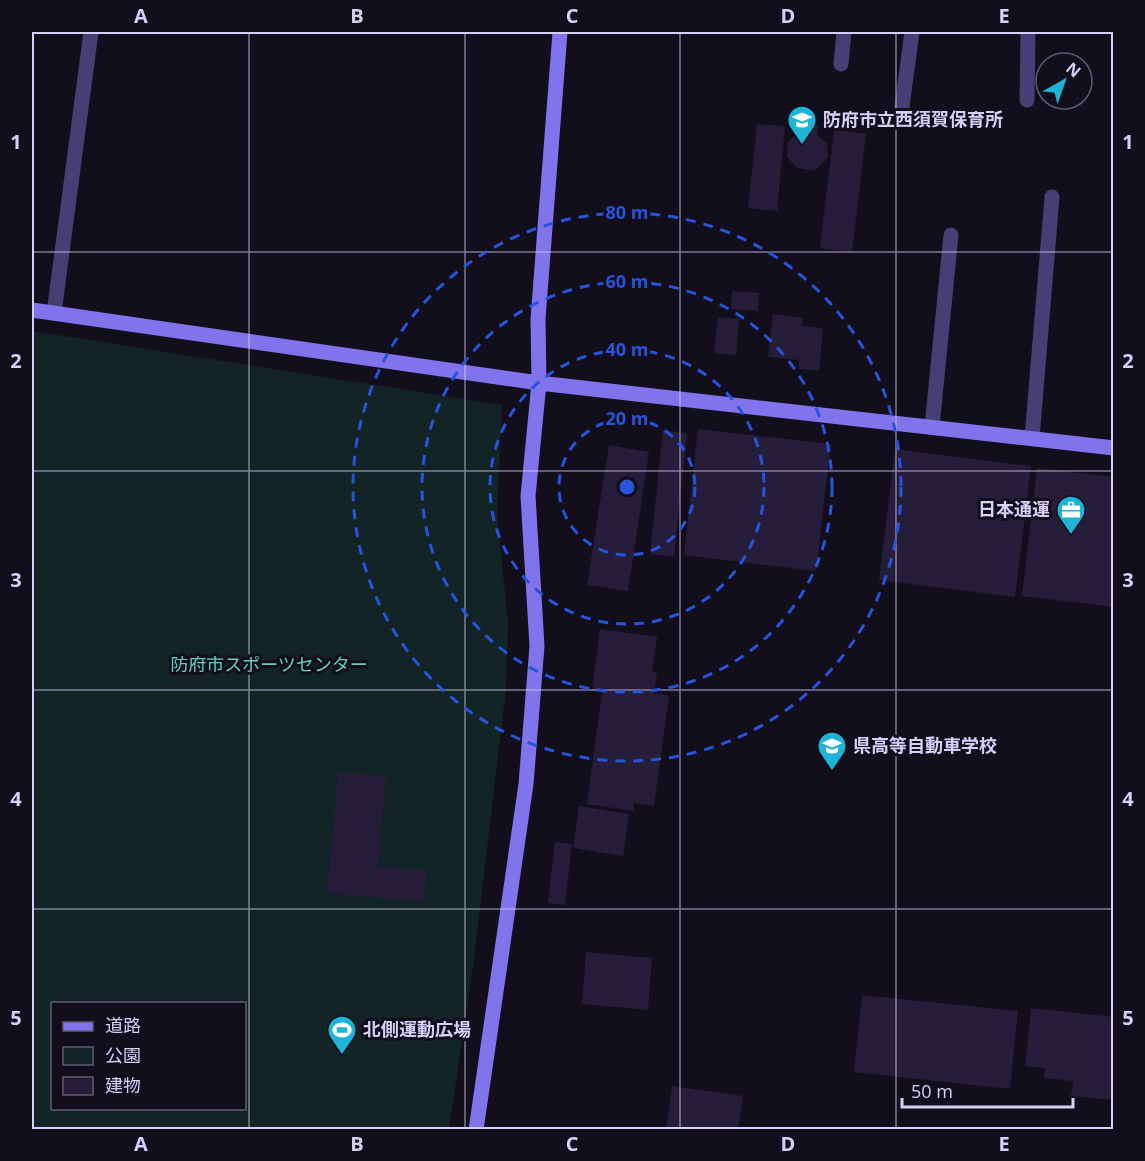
<svg xmlns="http://www.w3.org/2000/svg" width="1145" height="1161" font-family="'Open Sans','Noto Sans JP',sans-serif">
<rect width="100%" height="100%" fill="#120e1c"/>
<path fill="#122425" fill-rule="evenodd" d="M32,331L502,405L497,513L508,622L506,689L473,967L449,1129H32ZM52,1004H244V1108H52Z"/>
<path fill="#251d3a" d="M798,123L818,126L817,135L827,143L828,157L815,171L797,168L787,157L788,143L797,132Z
M757,124L785,126L777,211L748,208Z
M834,130L866,134L852,252L820,248Z
M732,291L759,293L758,311L731,309Z
M773,314L803,318L802,326L823,328L819,371L799,369V360L768,357Z
M718,317L739,319L736,355L714,353Z
M698,429L831,444L816,571L684,555Z
M663,430L687,433L674,557L650,554Z
M609,445L649,452L628,591L587,585Z
M895,449L1031,466L1015,597L879,580Z
M1037,468L1114,477V607L1022,596Z
M600,629L657,637L652,672L657,673L654,693L669,696L654,806L634,803L633,811L587,804L602,692L592,691Z
M338,772L386,776L378,866L427,870L424,902L327,893Z
M579,806L629,814L623,856L573,848Z
M555,842L572,844L565,905L548,903Z
M586,952L652,958L648,1010L582,1004Z
M862,995L1018,1011L1010,1089L854,1072Z
M1031,1008L1114,1017V1100L1071,1096L1073,1081L1044,1078L1045,1068L1025,1066Z
M672,1086L743,1096L738,1130H666Z"/>
<g fill="none" stroke-linecap="round" stroke-linejoin="round">
<path stroke="#463f75" stroke-width="15" d="M841,64L844,32
M1027,100L1028,32
M901,114L912,32
M54,313L91,32
M932,427L951,235
M1032,438L1052,197"/>
<path stroke="#8073ec" stroke-width="15" d="M32,310L539,383L1114,448
M476,1130L526,784L537,646L528,496L539,383L538,319L560,32"/>
</g>
<path fill="none" stroke="#d8cff9" stroke-width="1.5" stroke-opacity="0.55" d="M249,32V1130M465,32V1130M680,32V1130M896,32V1130M32,252H1114M32,471H1114M32,690H1114M32,909H1114"/>
<g fill="none" stroke="#2654da" stroke-width="3" stroke-dasharray="10 8">
<circle cx="627" cy="487" r="68"/>
<circle cx="627" cy="487" r="137"/>
<circle cx="627" cy="487" r="205"/>
<circle cx="627" cy="487" r="274"/>
</g>
<defs>
<g id="school-pin" transform="scale(1.5)"><path d="M0 17L-7.5 6A9.5 9.5 0 1 1 7.5 6Z" fill="#1db4d7" stroke="#120e1c"/><path d="M0-5L7-2L0 1L-7-2ZM-4 1L0 2.5L4 1V4Q0 6-4 4Z" fill="#fff"/></g>
<g id="office-pin" transform="scale(1.5)"><path d="M0 17L-7.5 6A9.5 9.5 0 1 1 7.5 6Z" fill="#1db4d7" stroke="#120e1c"/><path d="M-6-3h4V-5.5h4V-3h4V5H-6ZM-1-4.5V-3h2v-1.5ZM-6 0V1H6V0Z" fill="#fff"/></g>
<g id="stadium-pin" transform="scale(1.5)"><path d="M0 17L-7.5 6A9.5 9.5 0 1 1 7.5 6Z" fill="#1db4d7" stroke="#120e1c"/><path d="M0-5a6.5 5 0 1 0 0 10a6.5 5 0 1 0 0-10ZM-3.5-1.8h7v3.6h-7Z" fill="#fff"/></g>
</defs>
<g fill-rule="evenodd">
<use href="#school-pin" x="802" y="120"/>
<use href="#office-pin" x="1071" y="510"/>
<use href="#school-pin" x="832" y="746"/>
<use href="#stadium-pin" x="342" y="1030"/>
</g>
<g text-anchor="middle" stroke-width="6" stroke-linejoin="round" paint-order="stroke">
<g font-size="18" font-weight="bold" fill="#d8cff9" stroke="#120e1c" text-anchor="start">
<text x="823" y="126">防府市立西須賀保育所</text>
<text x="1050" y="516" text-anchor="end">日本通運</text>
<text x="853" y="752">県高等自動車学校</text>
<text x="363" y="1036">北側運動広場</text>
</g>
<g font-size="18" fill="#66cebd" stroke="#120e1c">
<text x="269" y="671">防府市スポーツセンター</text>
</g>
</g>
<circle cx="627" cy="487" r="9" fill="#2654da" stroke="#120e1c" stroke-width="3"/>
<g font-size="18" text-anchor="middle" font-weight="bold" fill="#2654da" stroke="#120e1c" stroke-width="6" stroke-linejoin="round" paint-order="stroke">
<text x="627" y="219">80 m</text>
<text x="627" y="288">60 m</text>
<text x="627" y="356">40 m</text>
<text x="627" y="425">20 m</text>
</g>
<rect width="1145" height="1161" fill="none" stroke="#120e1c" stroke-width="66"/>
<rect x="51" y="1002" width="195" height="108" fill="#120e1c" stroke="#615b74" stroke-width="1.5"/>
<rect x="63" y="1022" width="30" height="9" fill="#8073ec" stroke="#615b74" stroke-width="1.5"/>
<text x="105" y="1032" font-size="18" fill="#d8cff9">道路</text>
<rect x="63" y="1047" width="30" height="18" fill="#122425" stroke="#615b74" stroke-width="1.5"/>
<text x="105" y="1062" font-size="18" fill="#d8cff9">公園</text>
<rect x="63" y="1077" width="30" height="18" fill="#251d3a" stroke="#615b74" stroke-width="1.5"/>
<text x="105" y="1092" font-size="18" fill="#d8cff9">建物</text>
<g transform="translate(1064 81) rotate(40)"><circle r="28" fill="#120e1c" stroke="#615b74" stroke-width="1.5"/>
<path d="M0-4.5L10 22L0 15L-10 22Z" fill="#1db4d7"/>
<text y="-9" font-size="16" font-weight="bold" text-anchor="middle" fill="#d8cff9">N</text>
</g>
<path d="M902 1098v9h171v-9" fill="none" stroke="#d8cff9" stroke-width="3"/>
<text x="911" y="1098" font-size="18" fill="#d8cff9" stroke="#120e1c" stroke-width="4.5" paint-order="stroke">50 m</text>
<rect x="33" y="33" width="1079" height="1095" fill="none" stroke="#d8cff9" stroke-width="2"/>
<g font-size="20" text-anchor="middle" font-weight="bold" fill="#d8cff9">
<text x="141" y="23">A</text>
<text x="357" y="23">B</text>
<text x="572" y="23">C</text>
<text x="788" y="23">D</text>
<text x="1004" y="23">E</text>
<text x="16" y="149">1</text>
<text x="1128" y="149">1</text>
<text x="16" y="368">2</text>
<text x="1128" y="368">2</text>
<text x="16" y="587">3</text>
<text x="1128" y="587">3</text>
<text x="16" y="806">4</text>
<text x="1128" y="806">4</text>
<text x="16" y="1025">5</text>
<text x="1128" y="1025">5</text>
<text x="141" y="1151">A</text>
<text x="357" y="1151">B</text>
<text x="572" y="1151">C</text>
<text x="788" y="1151">D</text>
<text x="1004" y="1151">E</text>
</g>
</svg>
